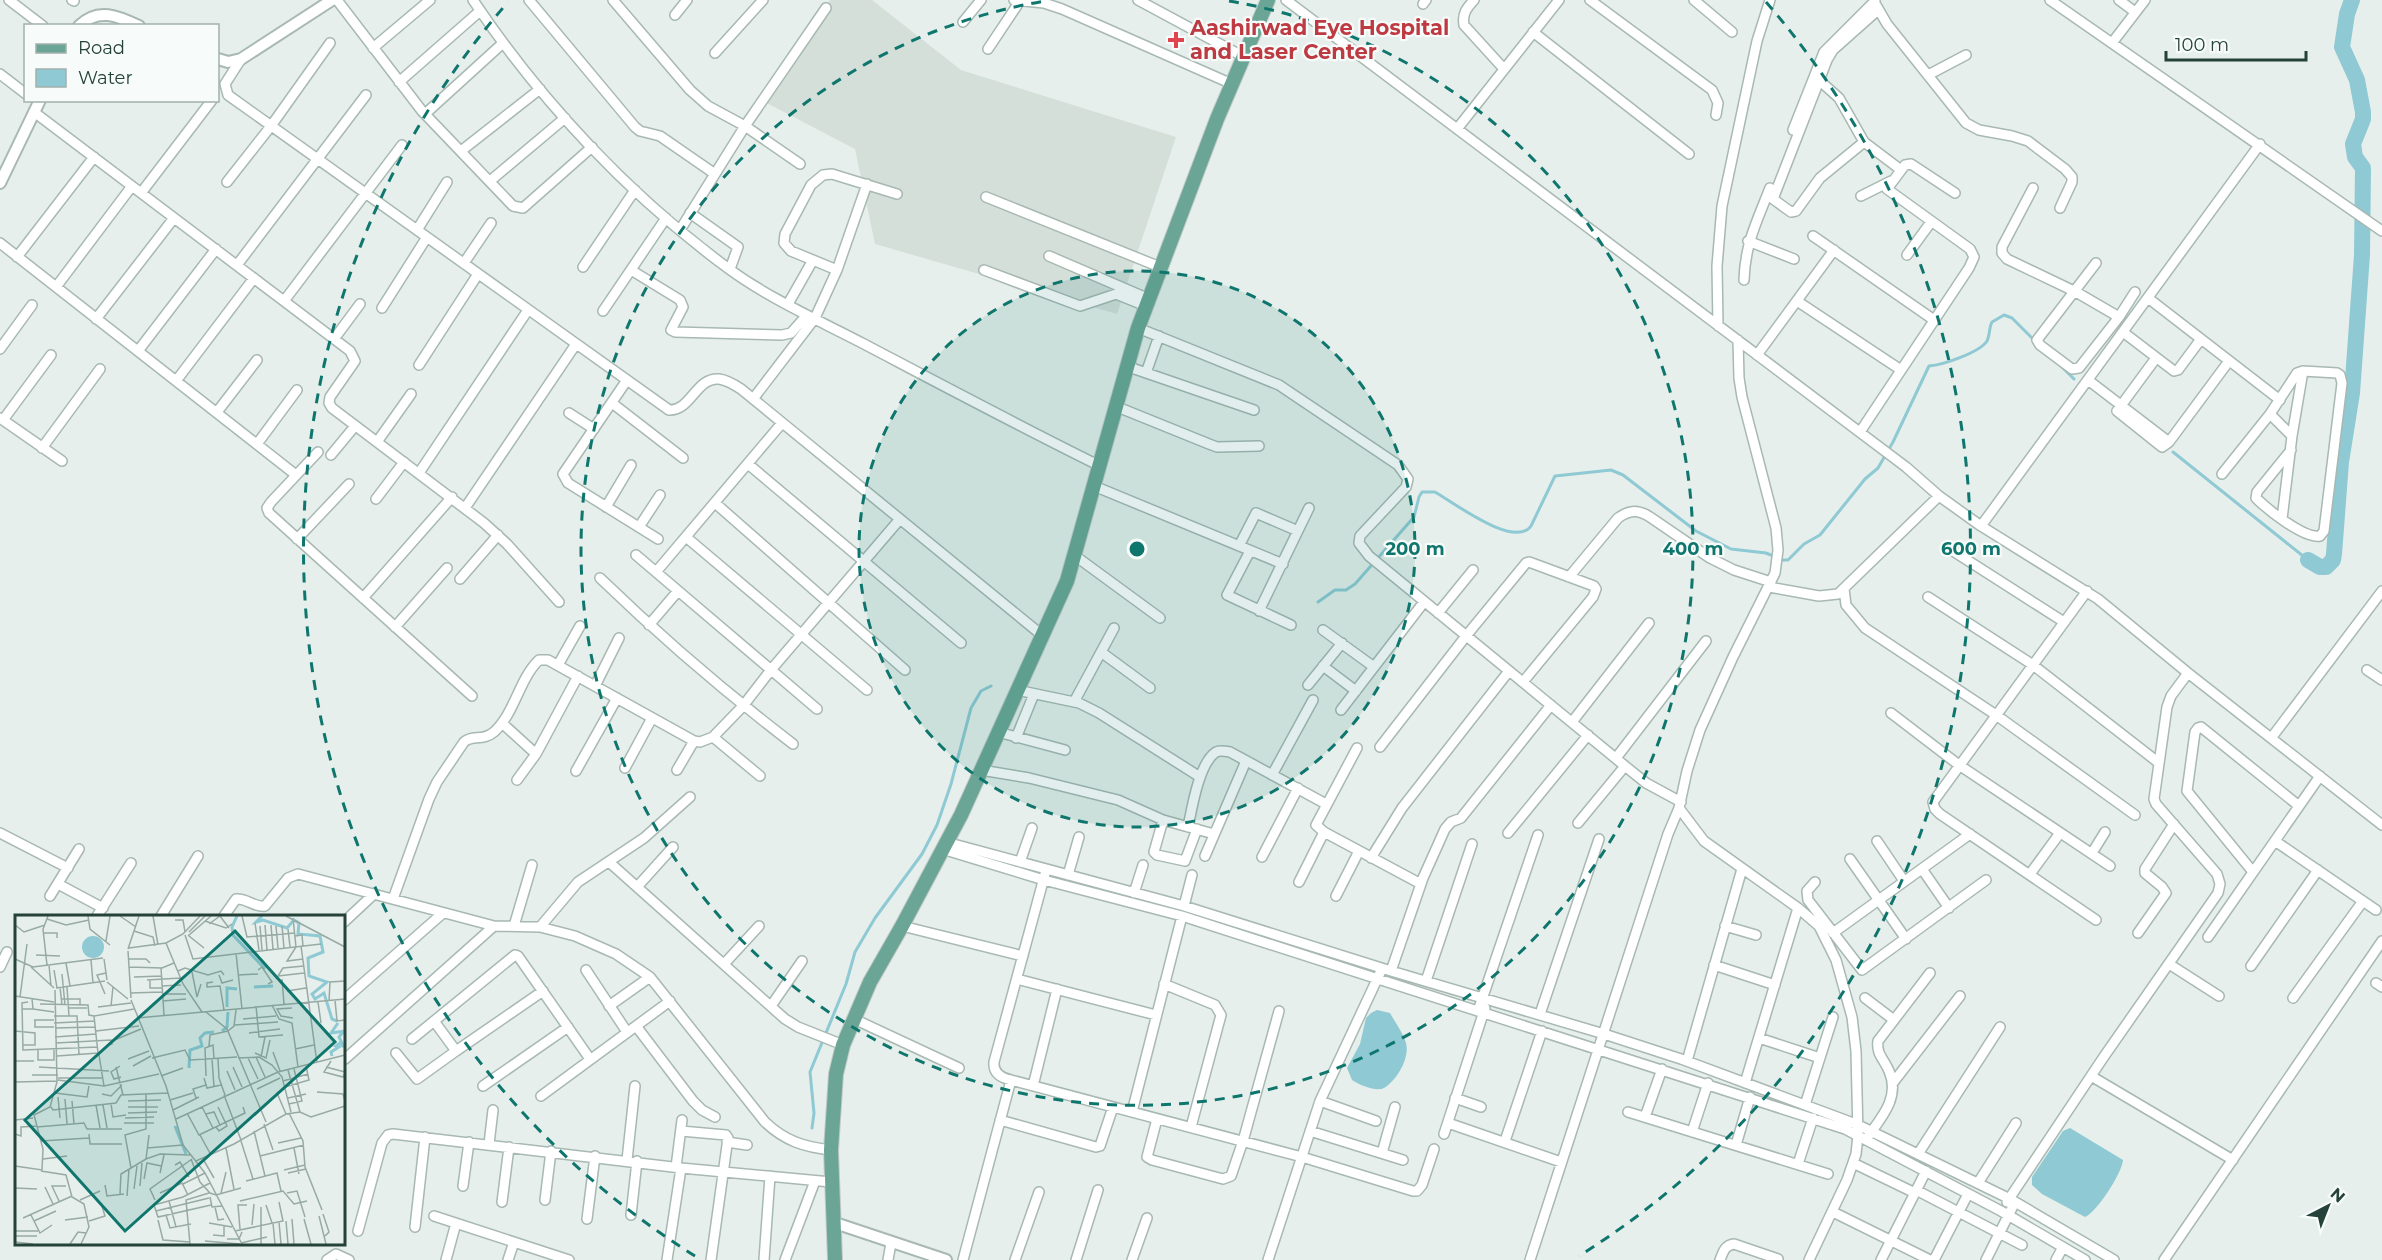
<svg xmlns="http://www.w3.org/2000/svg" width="2382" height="1260" font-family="Montserrat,sans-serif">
<rect width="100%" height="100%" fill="#e6efeb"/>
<path fill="#d4dfda" d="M830,0H872L961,70L1176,137L1117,314L875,244L855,149L761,100Z"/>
<path fill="#8ec9d4" d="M1377,1010L1390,1013C1395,1022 1403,1033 1406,1043C1410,1058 1397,1080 1384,1088C1376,1092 1359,1085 1352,1080L1347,1068L1360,1044L1366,1018L1371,1013Z
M2070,1128L2123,1160C2122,1173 2097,1212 2085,1217L2042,1194L2032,1185V1177L2063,1131Z"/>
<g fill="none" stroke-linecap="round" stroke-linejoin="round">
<path stroke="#8ec9d4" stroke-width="3" d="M2058,363L2074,379
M2173,452L2308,560
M1318,602L1335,590H1346L1355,584L1414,517L1419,497L1422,492H1435C1454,503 1515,549 1531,526L1555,476L1611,470L1623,475L1696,531L1731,549L1766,553L1783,560H1788L1804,544L1820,535L1865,479L1878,468L1893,442L1929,366C1942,365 1979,353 1987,341C1990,335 1989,327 1992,322L2004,315L2012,318L2034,340
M812,1128L814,1113L810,1072L846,984L855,952L875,918L922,854L937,825L951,784L971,708L981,691L991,686"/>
<path stroke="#8ec9d4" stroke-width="16" d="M2308,560L2320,567H2326L2333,560L2334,554L2341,462L2352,393L2362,255L2363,168L2355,157L2353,144L2363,119V112L2357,80L2342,47L2347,14L2352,0"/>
<g stroke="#a8b8b2" stroke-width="12">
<path id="minor" d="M9,0L43,26
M72,0L74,1
M337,0L422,111L513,206L523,208L592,147
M473,0C541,102 630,196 729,269C770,299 818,320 864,344C942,385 1019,426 1098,465
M529,0L635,127L640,131L660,136L715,174
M613,0L690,90L708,106L745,126L800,164
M1014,0L1044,3L1062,9L1232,84
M1138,0L1244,57
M1286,0L1906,467L1939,496L1981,526L2098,599L2188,673L2382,825
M1474,0C1467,8 1462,13 1464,25L1504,69
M1590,0L1712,90L1718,103L1716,115
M1694,0L1732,32
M2050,0L2382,231
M2119,0L2135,12
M1423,4L1426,0
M1876,5L1887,24L1966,123L1979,130L2012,136L2028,141L2065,169L2072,177V182L2060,208
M675,15L687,0
M963,22L981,0
M1533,32L1689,154
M2112,43L2145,0
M373,48L430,0
M988,49L1020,1
M715,53L763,0
M241,59L225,84L228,95L669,410C691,411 696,377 719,379C727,380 735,385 741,389L1043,636
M0,74L26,94
M1928,75L1966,55
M1820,81L1839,98L1864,142L1901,170
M399,82L480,11
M34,112L350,351L355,361L330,397L329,403L332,408L484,523L507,544L559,602
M425,114L503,43
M1457,129L1559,0
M1793,130L1824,52L1875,1
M1864,142L1820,178L1796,211L1791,212L1773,199L1827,60L1833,50L1878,10
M461,151L540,89
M490,181L565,118
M227,182L271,126L330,43
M2033,188L2002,247V253L2007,259L2076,292L2119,317
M141,193L212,100
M1861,196L1891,181
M986,197L1160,267
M690,213L738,247L730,269
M417,230L447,182
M680,230L745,126L826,8
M1813,236L1934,320
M1748,241L1794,259
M0,243L296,475
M1907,255L1931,222
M1049,256L1149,299
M17,257L94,157
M464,263L491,223
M2096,263L2037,340L2040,345L2072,369L2079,368L2119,317L2135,292
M237,265L366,95
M583,267L635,190
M631,270L680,300L683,307L671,330L675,332L782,335L791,333L807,315
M837,270L791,251L784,243L785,234L811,185L823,175L832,174L897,194
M984,270L1080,306L1116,294L1146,306
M1744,280C1745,244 1757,221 1770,188
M56,287L132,186
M2148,298L2280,400
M284,301L402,145
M1797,301L1901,370
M788,304L813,260
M382,308L427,237
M603,311L666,218
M96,319L174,218
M1718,326L1717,266L1722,206L1757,41L1770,0
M1138,328L1279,385L1398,465L1408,479L1406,487L1360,536L1359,543L1369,556L1625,766L1646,783L1681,802
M2123,332L2174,371L2178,370L2201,339
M334,339L360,304
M0,349L32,305
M138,351L216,249
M1757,355L1834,250
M2156,358L2117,411L2162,447L2169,442L2229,361
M419,365L478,274
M1126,366L1254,410
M1146,373L1159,336
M627,380L563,474L568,483L658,539
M2088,380L2169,442
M176,381L254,278
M753,399L815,318L837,270L867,184
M612,403L683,458
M1115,406L1209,444L1217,447L1259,446
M217,412L257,360
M569,413L594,429
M0,418L62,461
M3,420L51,355
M1860,432L1969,268L1974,257L1970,249L1887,189L1905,165L1911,164L1955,193
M377,442L411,394
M257,444L297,390
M42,448L100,369
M2291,450L2257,492L2256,498C2267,509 2304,539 2320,536L2324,531L2342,383L2340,375L2337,373L2303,371L2297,373L2270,414L2292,436
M318,452L271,502L267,508L269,513L472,696
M331,455L355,426
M748,464L961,643
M419,473L528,310
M2222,474L2270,414
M1094,486L1283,564
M376,499L404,462
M715,503L905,670
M606,507L631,465
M465,508L576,344
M2282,519L2292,436L2303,371
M1981,526L2260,144
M639,527L660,495
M686,537L867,690
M297,539L349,484
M1239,546L1256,513L1298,531
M1250,551L1227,595L1291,625
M1953,551L2064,622
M636,555L817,709
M1074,555L1160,618
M656,572L782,423
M1569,577L1618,518C1629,510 1638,509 1650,517L1710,558L1734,570L1771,582
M600,578C661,637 725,692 793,744
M460,579L498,535
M1769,587L1819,596L1838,594L1939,496
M1844,589L1846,605L1865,628L1996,715L2135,815
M2087,591L1933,802L1935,809L1940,814L2096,920
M1928,597L2033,665L2159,763
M363,598L452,497
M1259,611L1309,508
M1438,613L1473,570
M649,625L678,591
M395,627L447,568
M1323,630L1374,667
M1101,652L1150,688
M558,665L580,626
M1323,666L1356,691
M2367,670L2382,680
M1308,685L1342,643
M595,686L619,638
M1017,690L1079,703L1099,713L1200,777
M1074,702L1114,628
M1341,710L1424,602
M1891,713L1959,765L2110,866
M1572,722L1649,623
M502,723L536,754
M998,732L1065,750
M713,737L760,776
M2272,737L2382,591
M1016,738L1034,694
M1380,747L1466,636L1526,563L1529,562L1594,586L1596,589L1593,597L1523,682
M1357,748L1316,825L1324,832L1421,884
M1616,758L1706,641
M625,768L652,718
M677,770L694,741
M981,770L1029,778L1118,800L1163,820L1214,834
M576,771L617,698
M1272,775L1313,700
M517,780L536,754L578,676
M1679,808L1704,841L1798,908L1819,926L1836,960L1852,1017L1856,1051L1858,1135L1856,1154L1847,1180L1809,1260
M1163,820L1154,852L1157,855L1185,861L1197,829
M1578,823L1625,766
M1188,827C1192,808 1199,763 1216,752C1220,750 1225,751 1230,752L1326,804
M0,833L68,868
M1508,833L1588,735
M1877,841L1904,881
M2275,841L2376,910
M946,842L1184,906L1391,971L1604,1034L1681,1059L1856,1124L2010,1199L2114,1260
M942,849L1044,880L1182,916L1845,1129L2001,1211L2085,1260
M2092,853L2105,832
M1205,856L1246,761
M1262,857L1298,788
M1371,858L1402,808L1509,671
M1850,859L1906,939
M609,862L785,1019L798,1027L843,1045
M1020,862L1032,828
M1922,869L1949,908
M2253,872L2187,791L2195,732L2198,728L2201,727L2299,806
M1045,874L994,1062C993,1073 1001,1078 1011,1080L1302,1157L1413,1191H1417L1422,1185L1434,1149
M2030,874L2060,833
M1068,875L1079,837
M1299,882L1324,832
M1815,882L1807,891L1808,900L1862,970L1986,880
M58,884L103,908
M637,887L673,847
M1134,893L1143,865
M50,896L79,849
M1336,896L1359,851
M393,899L429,799L437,782L464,742C473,734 482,742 494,732C515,713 519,679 539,660H548L694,741L700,742L713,737L743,706L770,671L900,519
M1184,906L1192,875
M97,916L131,863
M161,916L198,856
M224,916L236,899C247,898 255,908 265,906L288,878L298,874L494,926L540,927L575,936L616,954L650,977L765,1122C785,1141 804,1147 831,1150
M344,922L374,894
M514,926L532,865
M902,926L1023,956
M1725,926L1756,935
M540,927L578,882L644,838L690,797
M1833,933L1970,834
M2138,933L2166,893L2162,887L2145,873V869L2174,824
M2208,937L2320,776
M724,964L759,926
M2169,964L2219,996
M1714,965L1775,985
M2251,966L2318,870
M0,967L7,952
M586,970L627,1032
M1391,971L1423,878L1445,829L1451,822L1461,818L1551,705
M1017,979L1156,1015
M1426,981L1472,844
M2376,983L2382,987
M1164,984L1215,1005L1221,1015L1191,1127
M1865,998L1894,1020
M2293,998L2363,901
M344,1000L443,913
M609,1006L650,977
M771,1006L802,961
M1478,1011L1538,835
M1540,1014L1599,839
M854,1019L959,1068
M434,1021L456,1051L543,991
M636,1026L693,1101L702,1110L715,1117
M1759,1038L1820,1058
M412,1039L515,955L518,956L590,1059
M396,1053L417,1079L456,1051
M345,1059L494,926
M1687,1061L1742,869
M2091,1076L2233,1160
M1745,1083L1798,908
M1892,1084L1960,996
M483,1086L568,1027
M1033,1086L1057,989
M541,1096L670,1001
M1455,1098L1481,1107
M1320,1101L1376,1121
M1805,1105L1833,1017
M1132,1112L1182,916
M1628,1112L1828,1174
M1645,1117L1662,1069
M1157,1119L1147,1157L1152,1160L1223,1179L1231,1176L1243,1141L1279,1011
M1000,1120L1096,1147L1100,1146L1113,1107
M1448,1123L1561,1162
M681,1131L726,1135L728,1138L711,1260
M1310,1131L1403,1160
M1692,1132L1708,1083
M1444,1134L1485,1008
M1869,1135C1883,1116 1900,1096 1889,1071C1884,1059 1876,1054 1878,1041L1930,973
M1505,1141L1542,1031
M727,1142L747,1145
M489,1144L493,1110
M1736,1145L1750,1097
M1382,1153L1395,1107
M1918,1154L2000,1027
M627,1160L635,1086
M1853,1163L1915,1193
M1798,1164L1813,1118
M676,1167L682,1120
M1978,1183L2016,1123
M463,1186L469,1142
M1916,1190L2022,1245
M545,1200L551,1151
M502,1202L509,1147
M2007,1202L2103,1058L2218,893L2220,884L2217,874L2156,804L2154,799L2167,707L2171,696L2188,673
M1833,1212L1930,1260
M631,1215L637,1161
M434,1216L569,1260
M587,1219L595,1156
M415,1227L425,1137
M358,1231L382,1143L388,1135L393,1134L681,1168L831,1182
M327,1260L336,1254L349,1260
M446,1260L456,1223
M508,1260L514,1242
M667,1260L681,1168
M764,1260L770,1176
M785,1260L815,1181
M888,1260L891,1243
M963,1260L1011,1080
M1015,1260L1039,1192
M1076,1260L1098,1190
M1132,1260L1147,1218
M1268,1260L1320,1101L1380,973
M1530,1260L1668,834L1679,808L1687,771L1700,730L1733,657L1775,573L1778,550L1776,528L1742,397L1739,378L1738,340
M1720,1260C1723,1252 1725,1245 1734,1244L1778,1259
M1881,1260L1926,1171
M1934,1260L1968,1194
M1986,1260L2015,1202
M2056,1260L2063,1247
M2164,1260L2382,941"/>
</g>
<g stroke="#a8b8b2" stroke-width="14">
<path id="tertiary" d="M79,26C98,7 118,16 139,26
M218,59L228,62L241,59L332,0
M0,183L40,100
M835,1223L946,1260"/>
</g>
<g stroke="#c2cac8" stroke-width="16">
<path id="primary" d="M835,1260L831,1150L836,1074L843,1045L870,982L902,926L961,815L1067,581L1138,328L1217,119L1268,0"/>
</g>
<use href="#minor" stroke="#fff" stroke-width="9"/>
<use href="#tertiary" stroke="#fff" stroke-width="10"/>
<use href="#primary" stroke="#6aa596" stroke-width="14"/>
</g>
<circle cx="1137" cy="549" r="278" fill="#0f766e" fill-opacity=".12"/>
<g fill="none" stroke="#0f766e" stroke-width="3" stroke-dasharray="10 8">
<circle cx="1137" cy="549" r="278"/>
<path d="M1229 1A556 556 0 1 1 1045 1"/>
<path d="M695 1256A834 834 0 0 1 508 2M1766 2A834 834 0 0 1 1579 1256"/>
</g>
<path fill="#e0444e" stroke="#f7fbf9" stroke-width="2" d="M1173 31h6v6h6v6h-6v6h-6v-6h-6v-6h6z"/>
<g text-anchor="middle" stroke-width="4.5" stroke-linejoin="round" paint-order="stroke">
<g font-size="21" font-weight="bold" fill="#be3a42" stroke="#f7fbf9" text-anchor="start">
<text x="1190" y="35">Aashirwad Eye Hospital<tspan x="1190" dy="24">and Laser Center</tspan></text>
</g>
</g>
<g transform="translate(15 915)">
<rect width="330" height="330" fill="#e6efeb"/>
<path d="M67 32a11 11 0 1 1 22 0a11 11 0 1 1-22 0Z" fill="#8ec9d4"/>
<path fill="none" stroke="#8ec9d4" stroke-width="3" d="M222,1L217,12L218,20L250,54M247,1L241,7L248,5L272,13L279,5L284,8L283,19L305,21L308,37L293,43L294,61L312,67L297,79L300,84L309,78L317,104L322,106M239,72L258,71M212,92V73L222,74M323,108L316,118L330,116M207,116L212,112L213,97M317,141L316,137L324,132L321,131L325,128L329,132L324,122L328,117M174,153L175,135L187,131L185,123L190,118L199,117M160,211L171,239"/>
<path fill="none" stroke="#98aaa4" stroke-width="1.5" d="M73,1L75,14L95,30M105,1L121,12M138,1L143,30M227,1L232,22L280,18M271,1L330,32M278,3L281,32L272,46L288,44M32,4L51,10L74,5M160,5H168L170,17M190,6L211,13L217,9M240,8L244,35M194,9L205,1L214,13M0,10L9,17L30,10M250,10L252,35M256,10L258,34M245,11L247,35M261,11L263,33M267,11L269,33M273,14L275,32M119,16L138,22L140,31M174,17L190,1M28,18H42V23M170,20L178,44L306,29M173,21L196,1M174,21L189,33M280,21L287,20L288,31M91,26L95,1M151,28L168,69L187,97M286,31L302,148M114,33L151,28L168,19L185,1M113,34L124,1M113,36L116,83M221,38L227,94M21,40L45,41M0,44L18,52L88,43M89,44L92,65M113,44H131L135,48M76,45L78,68M51,48L55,71M32,50L28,14L33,1M34,50L36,71M16,52L39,73M114,52L147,53L159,48M146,53L149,100M39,55L42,73M243,55L247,52L257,67L253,69M163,56L170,53L193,60L206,56L209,60M177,57L182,82L186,69M47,59L50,90M204,60L207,68L218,65M223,60L243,59M263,61L268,53L289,51M263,61L289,58M119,62L146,61M267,64L269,89M132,65L166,63M135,65V73H147M92,67L113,84M198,67L192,68V72L205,71L209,95M147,71L166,70M45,72L47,90M52,72L54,101M41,73L90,66M272,76L291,73M115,78L147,77M90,79L82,60L91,58M148,79H171M0,81L39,87M5,82L12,29M47,84H65V90M116,85L151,171L168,230L190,258L227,329M320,85L322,106L330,105M148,86L171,84M314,86L315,67L330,66M13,87L7,88L8,135L83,132M303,87L306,108M25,89L73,90L74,100L79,101M257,90L264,104L277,108L283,152M96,91L98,72M241,91L244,122L268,120M83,92L116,88M53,93H72M277,93L262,94L266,101L278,103M7,94H18L17,84M18,94L39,97M191,97L212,114L251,207M39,101H62L64,139M122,103L330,84M228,104L261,101M19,105H39M20,105V112H39M39,108L80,106M220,110L263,107M40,113L80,112M81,116L124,111M213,116L219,111L221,95M234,118L265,114M40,122L81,119M0,125V116L20,118V130H8M97,126L126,114M41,128L96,125L97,130M194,131L195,120L213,116M280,134L299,130M23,135V145H39V135M258,137L265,156M240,138L251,143L255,125M84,140L89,171M42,141L83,138L79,101L119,94M241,142L250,162M246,142L250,122M137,143L170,135L175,145L222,142M223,143L244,142L257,150L267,162L276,197M233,143L243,164M113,144L134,136M197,144L199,172M203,144L204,163L210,180M0,146H19M316,146L309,157L328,162L330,158M105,151L96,157L99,164L106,162M118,151L136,141M24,152L94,156M101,152L108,180M218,152L227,172M311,152L330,157M273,155L285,197M212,156L220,175M17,160H43M146,161L168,153M191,161L190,133L198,130L199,144M43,163H87M189,163L192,173L206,170M43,165L89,171L144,159M268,166L293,159M0,167L42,166M270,172L294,165L291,151M242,174L265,163M267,175L262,178L271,199M302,177L328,179L330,186M40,178L72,182L74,171M87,179L96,181L107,170M209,180L226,225M43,182L45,203M181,183L178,174L191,170M273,183L291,179M50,184L52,209M155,185L178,178M57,186L59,209M113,186L146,185M96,189L98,202L111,200M274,189L287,186L279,154M81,190L85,213M88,190L92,213M36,192L38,195L101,188L106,180L153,178M113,192H143M187,192L198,213M158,195L184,182M113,198L142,197M172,198L184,220L230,198L228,192M274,198L288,226L290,252L307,295M191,199L199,197L205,210M110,203L139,202M161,204L263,157L330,140M0,205L18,203M109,208H139M249,209L258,235M22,212L69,208L72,214H107M201,212L204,216L212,211L203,192M239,216L250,261M0,219L6,221V212L22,211M74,219L75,229H107M185,220L196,240M26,226L74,223M226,226L238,264M263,228L286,223M132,233L168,230M211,233L219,274M279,233L284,259M245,241L289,230M28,244L52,241M131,244L134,220M176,244L185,267L195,278L201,280L226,273M188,244L199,263M181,246L219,229L271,199L285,197L296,202L330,191M160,250L165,247L174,262M0,251L27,255L28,234L19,200L35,192L42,167L40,75M116,253L110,220L131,214V179M269,255L290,250M26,256L51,260L57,282L69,289L74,312L66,329M145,258L149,240M273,258L291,254M129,264L132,248L146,251M231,266L262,258L266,276M195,268L168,282L139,290L143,302L196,290M168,269L190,258M90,270L92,281L109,279M125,271L127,248M30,272L38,289M0,273L22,274M119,274L122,251M145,278L167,268L173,280M206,278L211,257M272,278L282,276L290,302M105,279L106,259L131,244L145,239L175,240M112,281L114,254M195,282L197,292L207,291M65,285L85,276M140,285L135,274L177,244M44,286L37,271H51M154,286L161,312M225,286L268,276L279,289L292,286M251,290L257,308M200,292L203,305L209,304M246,292V329M141,296L194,283M308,299L314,317L310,321M16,300L25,318L37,310M151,300L155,313L176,309M304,301L311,329M8,303L57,281M277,304L279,329M289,304L296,329M50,305L73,302M143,305L148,325L175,327M19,306L41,296M74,306L90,301L86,288M271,306L273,329M264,307L266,329M194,308L217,312M258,308L260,329M237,310L239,289M225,314L223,290H232M0,316H23M220,316L268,306L264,287M198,320L209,321V311M0,321H22M212,324H224L227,317M190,326L225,329M0,327L18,329M226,328L252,322M55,329L63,317L71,318M175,329L171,285L194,278"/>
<path fill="#0f766e" fill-opacity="0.15" stroke="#0f766e" stroke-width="3" d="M220,16L320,127L110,316L10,205Z"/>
<rect width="330" height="330" fill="none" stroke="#24423a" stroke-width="3"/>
</g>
<circle cx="1137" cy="549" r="9" fill="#0f766e" stroke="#f7fbf9" stroke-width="3"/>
<g font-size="18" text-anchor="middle" font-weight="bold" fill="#0f766e" stroke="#f7fbf9" stroke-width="4.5" stroke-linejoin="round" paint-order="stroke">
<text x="1415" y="555">200 m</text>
<text x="1693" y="555">400 m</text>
<text x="1971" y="555">600 m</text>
</g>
<rect x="24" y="24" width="195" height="78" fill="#f7fbf9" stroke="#a3b1ad" stroke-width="1.5"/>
<rect x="36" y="44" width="30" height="9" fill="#6aa596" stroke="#a3b1ad" stroke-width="1.5"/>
<text x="78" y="54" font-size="18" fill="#24423a">Road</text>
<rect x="36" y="69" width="30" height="18" fill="#8ec9d4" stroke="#a3b1ad" stroke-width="1.5"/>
<text x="78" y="84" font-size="18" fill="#24423a">Water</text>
<g transform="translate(2328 1206) rotate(42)" stroke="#f7fbf9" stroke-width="4.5" paint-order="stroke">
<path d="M0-4.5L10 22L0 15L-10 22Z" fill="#24423a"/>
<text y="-9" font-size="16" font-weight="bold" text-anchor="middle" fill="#24423a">N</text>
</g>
<path d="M2166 51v9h140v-9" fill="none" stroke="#24423a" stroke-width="3"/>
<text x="2175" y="51" font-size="18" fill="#24423a" stroke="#f7fbf9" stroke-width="4.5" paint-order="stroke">100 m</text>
</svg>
